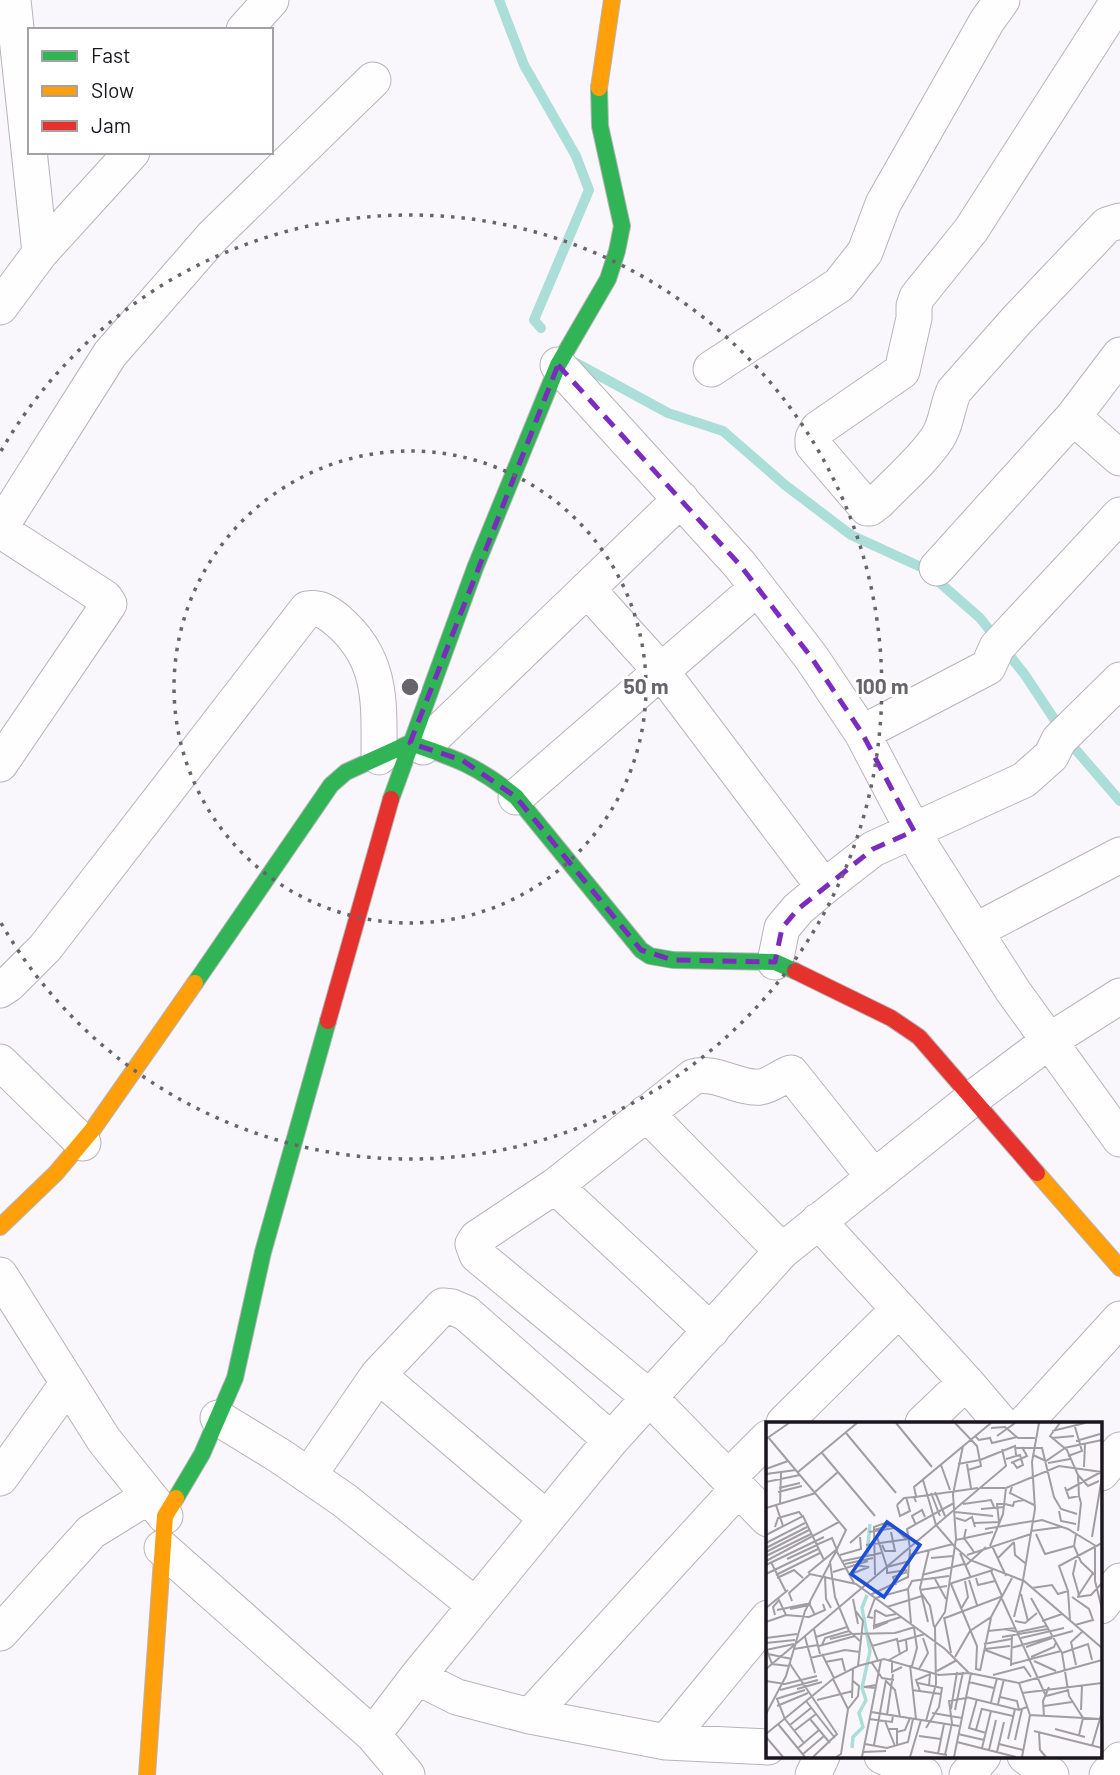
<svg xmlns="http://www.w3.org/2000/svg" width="1120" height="1775" font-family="Barlow,sans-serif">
<rect width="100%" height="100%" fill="#faf7fc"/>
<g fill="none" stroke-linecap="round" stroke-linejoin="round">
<path stroke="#abddd9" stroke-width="10" d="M499,0L524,65L576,156L589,190L534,320L541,328
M576,363L668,413L723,431L785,485L851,535L923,568L980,618L1025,675L1070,743L1120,801"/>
<g stroke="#b7b3ba" stroke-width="37">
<path id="street" d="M13,0L40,253
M1113,9L971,230L917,297L914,306V318L902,371L818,429L813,438V445L867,508H870L878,502C895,484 926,457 938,437C947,423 947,406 954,391L1016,321L1107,225L1120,221
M244,30L271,0
M0,307L40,253L132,152
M558,365L740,565L811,657L862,733L924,851L1013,991L1120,1139
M711,369L839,285L865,252L883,204L987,21L1002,0
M1073,417L1120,458
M0,528L110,354L213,236L373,80
M0,530L105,598L109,604L0,764
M937,568L1073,417L1120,355
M587,589L661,671L824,887
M862,733L988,667L997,647L1120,515
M423,747L681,499
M516,797L757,588
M975,931L1120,855
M775,962L782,928L798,909L824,887L873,849L1024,780L1051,756L1059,740L1120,680
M0,990L9,984L45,948L307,609C320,607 327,612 337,620C383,659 379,702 379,757
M0,1062L83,1143
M646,1113L782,1251
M555,1186L711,1331
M818,1221L966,1382L1001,1423
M0,1275L104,1440L165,1516
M378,1375L546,1518
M218,1418L280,1456L344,1500L475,1605
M784,1423L899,1309
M923,1423L966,1382
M1025,1423L1120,1319
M1101,1473L1120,1450
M309,1475L378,1375L443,1306L452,1307L466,1313L611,1440
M0,1478L68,1383
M728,1478L768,1438
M768,1519L650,1398L477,1255L473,1244L477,1238L555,1186L693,1077C715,1070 738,1089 760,1087C771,1086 781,1076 791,1073L873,1176
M162,1548L373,1735L407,1775
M1101,1606L1120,1581
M0,1633L91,1532L149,1496
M417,1677L457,1697L530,1716L666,1742L768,1747
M530,1716L738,1489
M373,1735L417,1677L611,1440L782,1251L973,1098L1049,1041L1120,996
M666,1742L768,1618
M882,1756L924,1775
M1025,1756L1051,1775
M813,1775L822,1756
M967,1775L983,1756
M1107,1775L1120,1760"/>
</g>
<g stroke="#b7b3ba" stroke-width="18">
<path id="fast" d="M391,799L475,568L558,365L608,279L617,251L622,226L600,126L599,88
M195,983L331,785L346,772L410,743C455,758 478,766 516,797L641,950L650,956L673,960L775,962L795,971
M176,1498L202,1454L235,1378L263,1252L328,1021"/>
</g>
<g stroke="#b7b3ba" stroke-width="18">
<path id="slow" d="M599,88L612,0
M1037,1173L1120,1268
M0,1227L56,1173L93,1129L195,983
M147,1775L165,1516L176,1498"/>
</g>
<g stroke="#b7b3ba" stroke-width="18">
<path id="jam" d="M795,971L891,1018L919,1037L1037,1173
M328,1021L391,799"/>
</g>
<use href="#street" stroke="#fefeff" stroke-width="35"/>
<use href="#fast" stroke="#30b455" stroke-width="16"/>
<use href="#slow" stroke="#ff9f0a" stroke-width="16"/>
<use href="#jam" stroke="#e5322d" stroke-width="16"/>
</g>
<path fill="none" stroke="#7b2cbf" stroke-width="5" stroke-dasharray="14 9" stroke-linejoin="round" d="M558,365L740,565L811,657L862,733L914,831L873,849L798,909L782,928L775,962L673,960L641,950L516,797L462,760L410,743Z"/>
<g fill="none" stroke="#68646c" stroke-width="3.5" stroke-dasharray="3.5 7">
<circle cx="410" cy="687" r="236"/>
<path d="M1 451A472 472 0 1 1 1 923"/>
</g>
<g transform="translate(766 1422)">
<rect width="336" height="336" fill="#faf7fc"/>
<path fill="none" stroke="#abddd9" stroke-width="3.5" d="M101,133L104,102M86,326L87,315L97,305L93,291L100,278L96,266L104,229L96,186L101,173"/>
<path fill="none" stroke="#a09da3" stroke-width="2" d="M130,1L166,45M189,1L211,24L215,44L202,48M273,1L266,40L269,87L257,158L336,226M294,1L284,14L301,28L312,53L313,74M225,6L239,5L252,16H269M286,9L319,1M80,11L130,71M209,14L213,18L224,16L226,21L251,15M231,14L249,1M2,15L80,108L71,127L42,151M286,16L308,14M0,17L23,1M310,19L334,12M249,26H276L288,75L295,87L311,92M298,26L336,18M56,31L109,94M267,33L280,39L299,26M302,34L316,29L309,5M240,37L254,33L257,43L251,46L247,40M214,38L249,24L250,33M245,41L261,34L256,25M282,41L304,37M192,42L214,38M201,42L205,66M175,43L184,68M318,45L319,22M0,47L22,39M32,50L91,1M0,52L30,48M312,53L322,64L333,59M157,58L170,103L189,125L204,138L258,159M0,60L34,53M246,65L244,71L268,83M299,65L303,76L313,74L315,81M13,66L34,61M215,66H240L293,44L336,50M300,69L335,50M12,70L36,64M49,70L72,50M169,70L179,94M165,71L174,94M150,74L148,65L225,1M149,75L212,66M14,82L15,51M197,82L225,78L228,85M239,82L247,84L248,80L258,78M10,83L17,104M131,83L134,94L144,89L140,75M131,83L138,76L148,75L150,80M0,86L50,71M215,87L238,85M293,89L295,99L310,102M189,90L227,94M190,96L199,99L206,95L209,105M266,100L276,98L302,107L330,124M208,101L233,100L231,82H239M150,103L146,94L156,88L159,95M9,105L12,96L33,90L36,94M200,107L198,116L208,130M219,107L267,99M108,108L126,103L140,117M265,109L295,105M312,109L315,81M103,110L128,106M270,112L279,132L308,124M310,112L308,124L315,140L329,153M0,113L37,94L58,138M111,115L121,145L144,139M326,115L336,55M190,118L227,110M248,120L249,133L259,141M0,121L39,101M84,121L101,106M50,123L66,116L71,128L64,140L69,175L83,209L94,219M100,123L142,117M116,123L119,129H129L125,110M224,124L237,92L240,66M226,124L240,154M0,126L41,105M144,126L141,107L188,81M329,126V159L336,187M70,128L88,161M0,130L43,108M194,131L205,156M74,133L95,127L94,115M144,133L187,122M201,133L265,112M0,134L45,112M165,136L187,134M232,136L248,120M21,137L51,123M310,138L307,152L313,173M0,139L73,100M77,139L115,131M5,140L20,170M79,142L107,136M0,143L58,115M199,144L220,125M121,146V151L141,148M225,149L236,174M67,150L102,139M0,152L52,127M85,152L103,145L87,143M10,153L54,131M109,153L108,105L122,100L124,104M156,153L198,142M59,154L60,177L65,186M11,156L28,148L37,156M210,156L212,163L229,159M169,157L180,177M203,158L211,183M183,162L227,148M185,162L211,224L210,247L214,248M130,163L127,155L141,150M266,166L286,163L292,172L302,169M154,168L181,164M156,172L164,184L168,205M255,172L262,199M104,173L142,155L144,127M312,174L327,151M306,175L323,187L327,198L309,203M311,175L325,173L336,161M265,176L296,231L303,274L317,296L313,313M87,177L92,202M236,177L279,272M26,179L23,171L44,152L90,162L179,227L203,251L253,261L264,293L336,297M121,185L156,174M0,186L22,168M24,187L44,183L49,193M195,187L202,175L199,159M11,188L45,181M89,188L97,199L92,244M109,188L108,206L122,200M109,188L120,194L130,192M9,193L7,185L13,178L20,193M178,195L185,231M248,195L257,159M107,196L102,195L109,176L142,167M179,196L237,174M304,198L302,169L293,144L336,121M249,199L259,201L271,191M276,199L296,192M0,200L20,193L43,195L59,188L57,182M162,200L154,166L163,128M145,201L142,167L146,159L183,154M107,204L135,195M48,207L54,232M238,207L252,210L280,204M222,209L250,206M86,212L129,211L149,205M102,213L112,239M39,215L49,251M50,215L81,205M236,215L282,207M0,216L31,212M255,216L298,206M64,217L85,212M131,220L159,212M0,221L29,218M218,222L245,217M56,223L59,216L83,209M53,224L89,214M106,224L131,217L134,233M260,225L286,216M0,226L6,242L23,244M245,226L307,209M28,227L52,223M219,227L244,224M0,228L28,222M219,228L246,238M296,231L322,222L326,238M2,232L26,237M56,232L68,256M189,235L204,209L225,195L246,156M265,235L288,225L290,220M44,236L79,228L94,230M123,238L141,228L140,218M126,239V250L136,245M268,239L290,249M59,240L76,237L79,249M106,241L116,256L128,258M24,242L71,312L47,335M246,242L295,229M144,243L150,297M310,243L305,220L317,209M146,244L151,226L148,206M245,244L246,214M0,247L240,44L236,27M153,247L162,231L157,216M171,249L191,238M214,249L225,196M227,253L258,245L265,255M67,257L82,287M0,259L19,262L51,254M120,259L129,268L134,295M203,260L228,266M152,261L176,266L173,285L160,306M253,261L336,238M110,263L98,265L110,266M31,267L56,260M14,268L52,258M146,268L175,272M154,269L150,258L164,252L163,263M256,271L336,261M280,274L303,268M200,275L253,288L261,285M234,275L251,279L253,288M86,276L87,246M10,277L39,268M11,277L19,297L38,321M211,277L203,306L220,311M51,278L87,269M40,279L69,316M225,280L231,256M232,282L238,257M11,284L42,271M278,284L306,280M185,287L191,250M216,287L247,294M189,288L197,250M315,288L316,263M105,290L115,238M166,291L196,296M0,292L20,254L39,189L64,141M121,293L127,252M278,294L277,279L283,265M44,297L64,321M103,297L126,300L127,293M119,299L129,324M160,299L170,262L169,205L179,190L190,117L187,72L197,24M12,302L39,335M24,303L45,286M122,307H131V323M289,307L319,315M210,308L216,286M28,309L50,292M268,309L336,326M131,310L139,308L144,296M273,311L274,328L280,335M0,312L68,256L92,244L118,237L173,253L203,251M192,312L218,318M153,314L175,317M0,315L17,335M242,317L249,287M249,318L256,287M191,320L250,335M99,322L121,326L142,320L147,297M233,322L257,328M108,323L120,258M326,324L335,293L336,251M32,326L53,308M216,326L225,289M223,328L230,298M158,329L181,333M97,330L120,329M231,330L238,300M37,332L58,314M172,332L178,302M179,333L186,301L183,279L200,276M70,335L75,332L82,287L92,274L93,264L87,259M96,335L105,290L193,304M144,335L155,298M188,335L205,251M256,335L264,293M335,335L336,313"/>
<path fill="#1d4ed8" fill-opacity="0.15" stroke="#1d4ed8" stroke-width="3.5" d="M121,100L154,123L118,175L85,152Z"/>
<rect width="336" height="336" fill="none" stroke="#1a151e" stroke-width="3.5"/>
</g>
<circle cx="410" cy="687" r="10" fill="#68646c" stroke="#fff" stroke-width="3.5"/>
<g font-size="21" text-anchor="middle" font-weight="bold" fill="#68646c" stroke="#fff" stroke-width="6" stroke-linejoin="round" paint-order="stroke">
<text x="646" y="694">50 m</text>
<text x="882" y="694">100 m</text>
</g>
<rect x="28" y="28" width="245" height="126" fill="#ffffff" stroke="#a3a1a5" stroke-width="2"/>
<rect x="42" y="51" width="35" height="10" fill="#30b455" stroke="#a3a1a5" stroke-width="2"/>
<text x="91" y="63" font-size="21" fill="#1a151e">Fast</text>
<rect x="42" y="86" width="35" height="10" fill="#ff9f0a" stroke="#a3a1a5" stroke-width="2"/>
<text x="91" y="98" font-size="21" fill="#1a151e">Slow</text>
<rect x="42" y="121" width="35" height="10" fill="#e5322d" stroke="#a3a1a5" stroke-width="2"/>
<text x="91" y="133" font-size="21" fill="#1a151e">Jam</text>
</svg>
